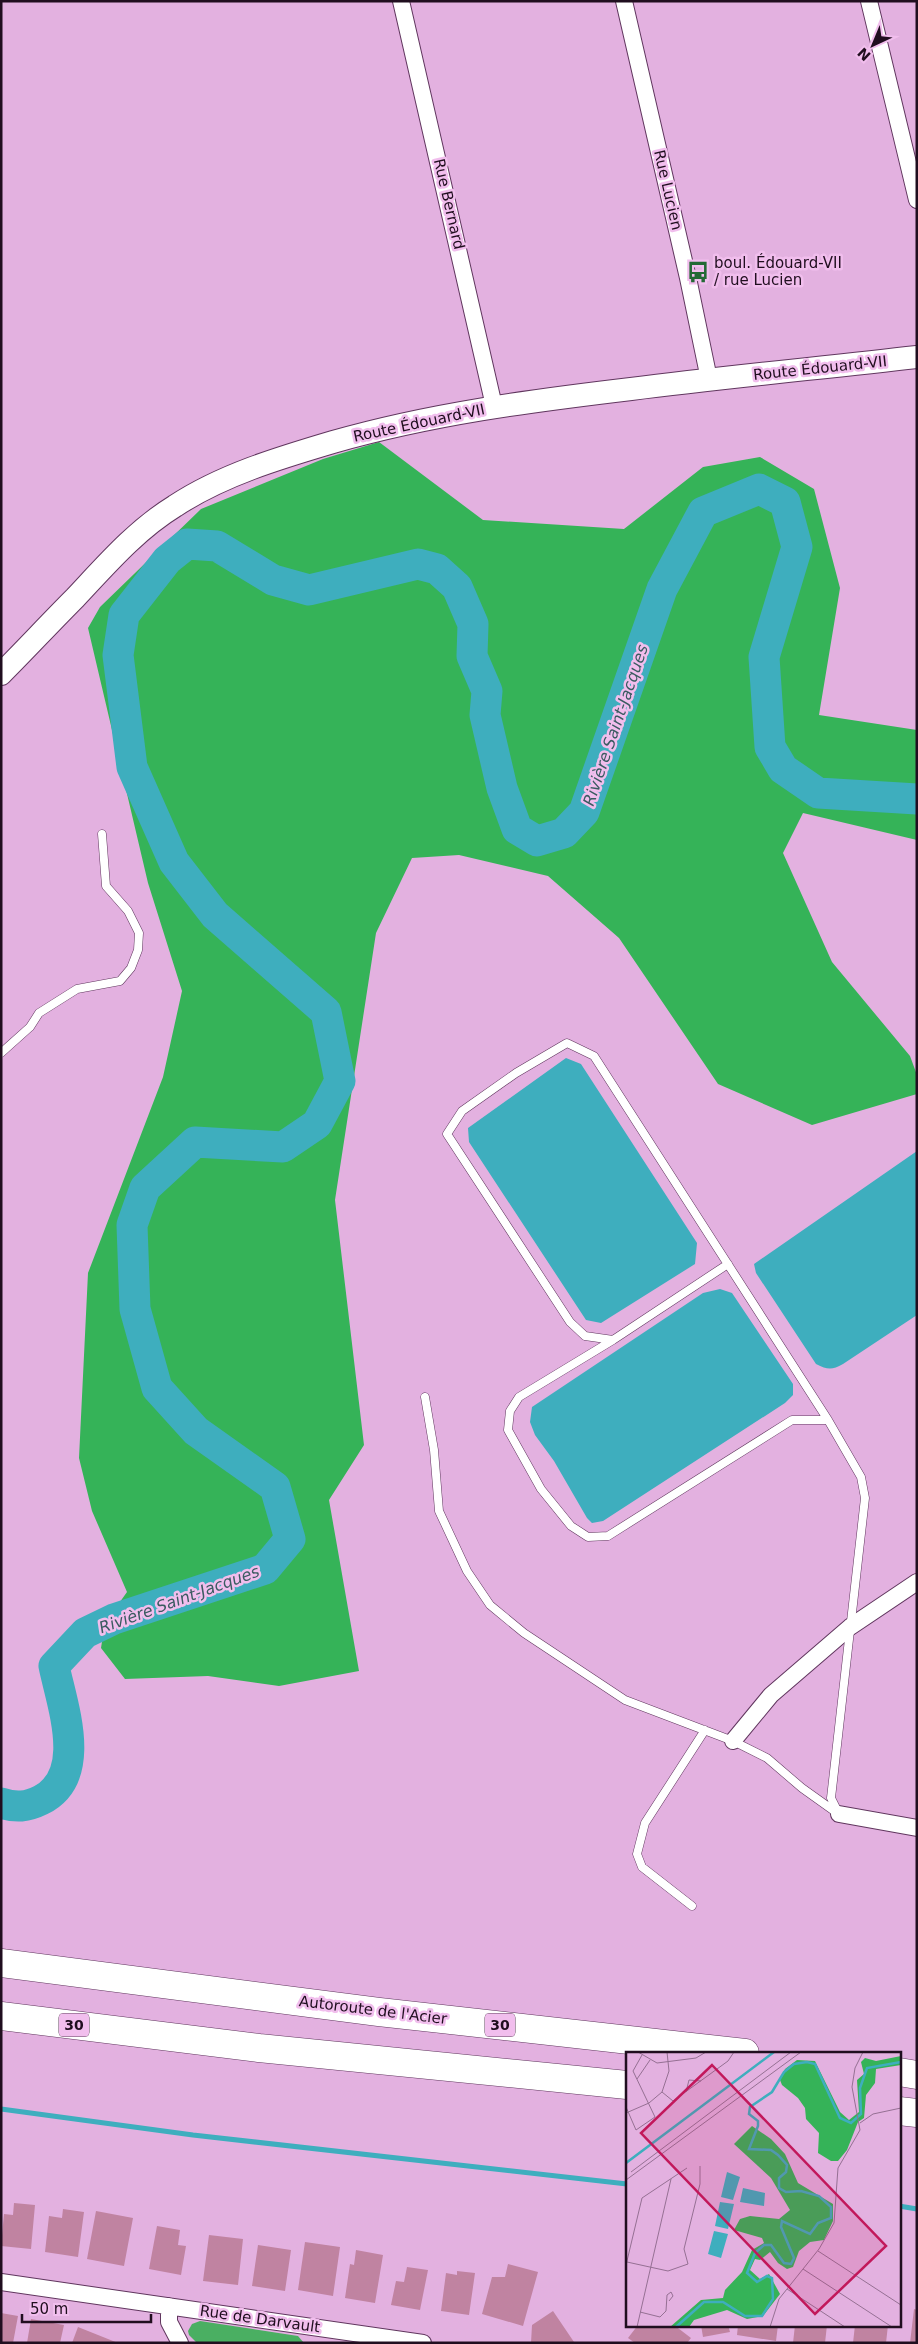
<svg xmlns="http://www.w3.org/2000/svg" width="918" height="2344" font-family="'DejaVu Sans',sans-serif">
<rect width="100%" height="100%" fill="#e3b1e0"/>
<path fill="#4aaf62" d="M200,2321L298,2336L304,2343H197L189,2335L188,2331L192,2324Z"/>
<path fill="#35b358" d="M379,442L483,520L624,529L703,467L760,457L814,489L840,588L819,715L917,730V840L803,813L783,853L832,962L910,1056L917,1075V1094L812,1125L718,1084L619,938L548,876L459,855L412,858L376,933L335,1200L364,1445L329,1500L359,1671L279,1686L208,1676L125,1679L101,1648L105,1623L127,1592L92,1511L79,1458L88,1273L163,1077L182,991L148,883L88,628L100,607L201,509L323,459Z"/>
<path fill="#3eaebe" d="M566,1058L581,1064L697,1243L695,1264L601,1323L586,1320L469,1142L468,1128Z
M917,1151V1315L843,1364C832,1370 828,1370 816,1364L756,1273L754,1264Z
M720,1289L732,1293L793,1384V1395L785,1403L603,1521L592,1523L587,1518L554,1461L535,1435L530,1422L532,1407L703,1293Z"/>
<g fill="none" stroke-linecap="round" stroke-linejoin="round">
<path stroke="#3eaebe" stroke-width="5" d="M1,2109L193,2135L627,2184
M899,2206L917,2209"/>
<path stroke="#3eaebe" stroke-width="31" d="M1,1803C16,1808 27,1807 41,1800C89,1776 62,1705 54,1666L85,1633L114,1619L265,1569L290,1539L275,1487L196,1431L157,1388L135,1309L132,1225L145,1188L195,1142L283,1147L317,1124L340,1081L326,1012L215,915L174,862L132,767L118,655L124,615L167,560L187,544L217,546L273,580L309,590L418,564L437,569L457,587L473,624L472,656L487,691L485,715L502,788L517,829L537,841L564,833L584,812L662,589L703,512L759,489L785,502L797,547L764,657L770,747L783,769L818,793L917,799"/>
</g>
<path fill="#c083a1" d="M14,2203L35,2205L31,2249L1,2246L4,2214L13,2215Z
M63,2209L84,2212L78,2257L45,2252L49,2216L62,2218Z
M96,2211L133,2218L124,2266L87,2259Z
M157,2226L180,2230L178,2245L186,2246L181,2275L149,2269Z
M209,2235L243,2239L238,2285L203,2281Z
M305,2242L340,2247L333,2296L298,2290Z
M258,2245L291,2250L285,2291L252,2286Z
M356,2250L383,2255L375,2303L345,2298L350,2264L354,2265Z
M508,2264L538,2272L523,2326L482,2314L492,2277H505Z
M407,2267L428,2270L420,2310L391,2305L396,2281L404,2282Z
M457,2271L475,2273L469,2315L441,2311L446,2273L457,2275Z
M914,2309L917,2310V2343H910Z
M553,2311L574,2342L531,2343L532,2325Z
M1,2313L18,2316L13,2343H1Z
M31,2319L64,2325L60,2343H27Z
M638,2325H674L691,2338L687,2343H635L628,2338Z
M701,2325H728L730,2332L703,2337Z
M738,2325H778L776,2341L737,2335Z
M795,2325H827L825,2343H793Z
M855,2325H888L886,2343H853Z
M78,2327L118,2343H72Z"/>
<g fill="none" stroke-linecap="round" stroke-linejoin="round">
<g stroke="#60365e" stroke-width="9">
<path id="lane" d="M1,1053L30,1027L39,1013L77,989L120,981L131,968L138,950L139,933L128,911L106,886L102,834
M728,1264L613,1340L585,1336L570,1322L447,1134L462,1111L516,1073L567,1043L594,1056L828,1420
M613,1340L519,1397L510,1411L508,1430L541,1489L571,1526L588,1537L608,1536L792,1420H828L861,1477L865,1498L831,1798L839,1814
M425,1397L434,1450L439,1511L467,1571L490,1605L524,1633L625,1700L733,1741L767,1758L802,1788L837,1813
M692,1906L642,1867L637,1854L645,1823L705,1730"/>
</g>
<g stroke="#60365e" stroke-width="18">
<path id="street" d="M401,1L494,406
M624,1L688,278L709,379
M869,1L917,200
M733,1741L771,1695L850,1627L917,1582
M839,1814L917,1828
M1,2282L423,2343
M169,2306V2322L180,2343"/>
</g>
<g stroke="#60365e" stroke-width="24">
<path id="secondary" d="M1,674C26,649 50,623 75,598C106,565 136,530 175,506C222,475 279,458 333,442C431,414 530,401 631,389C726,377 821,368 917,357"/>
</g>
<g stroke="#60365e" stroke-width="29">
<path id="highway" d="M1,1963L379,2012L745,2053
M1,2016L259,2048L627,2085
M899,2072L917,2075
M899,2111L917,2113"/>
</g>
<use href="#lane" stroke="#fff" stroke-width="8"/>
<use href="#street" stroke="#fff" stroke-width="16"/>
<use href="#secondary" stroke="#fff" stroke-width="22"/>
<use href="#highway" stroke="#fff" stroke-width="28"/>
</g>
<defs>
<g id="bus-bare" transform="scale(1.725)"><path d="M-5-6H5V4H4V6H2V4H-2V6H-4V4H-5ZM-3.5-4V0h7V-4ZM-3.5 1.2v1.5H-2V1.2ZM2 1.2v1.5H3.5V1.2Z" fill="#236935" stroke="#f1beed" stroke-width="2.5" paint-order="stroke"/></g>
</defs>
<g fill-rule="evenodd">
<use href="#bus-bare" x="698" y="272"/>
</g>
<g text-anchor="middle" stroke-width="5" stroke-linejoin="round" paint-order="stroke">
<g fill="#f1beed" stroke="#5f435d" stroke-width="1">
<rect x="59" y="2013.5" width="30" height="23" rx="4"/>
<rect x="485" y="2013.5" width="30" height="23" rx="4"/>
</g>
<g font-size="14" font-weight="bold" fill="#200e1f">
<text x="74" y="2030">30</text>
<text x="500" y="2030">30</text>
</g>
<g font-size="15" fill="#200e1f" stroke="#f1beed">
<text transform="translate(668 190) rotate(77)" y="5">Rue Lucien</text>
<text transform="translate(449 204) rotate(77)" y="5">Rue Bernard</text>
<text transform="translate(820 368) rotate(-6)" y="5">Route Édouard-VII</text>
<text transform="translate(419 423) rotate(-12)" y="5">Route Édouard-VII</text>
<text transform="translate(373 2010) rotate(7)" y="5">Autoroute de l'Acier</text>
<text transform="translate(260 2319) rotate(8)" y="5">Rue de Darvault</text>
</g>
<g font-size="15" fill="#200e1f" stroke="#f1beed" text-anchor="start">
<text x="714" y="268">boul. Édouard-VII<tspan x="714" dy="17">/ rue Lucien</tspan></text>
</g>
<g font-size="16" font-style="italic" fill="#3a5b61" stroke="#f1beed">
<text transform="translate(615 725) rotate(-71)" y="6">Rivière Saint-Jacques</text>
<text transform="translate(179 1599) rotate(-20)" y="6">Rivière Saint-Jacques</text>
</g>
</g>
<g transform="translate(626 2052)">
<rect width="275" height="275" fill="#e3b1e0"/>
<path d="M275,4V13L250,17L249,31L240,43L238,66L232,70L221,98L212,109H205L192,101L193,81L180,67L179,56L172,46L156,33L154,28L159,17L171,8L189,9L214,60L223,68L233,60L231,28L238,22L235,10L239,6L250,9ZM126,74L145,87L159,102L172,131L207,152V169L198,188L184,190L173,199L167,215L161,217L152,211L144,200L134,208L129,207L124,218L134,227L143,222L154,242L137,264L121,267L101,258L68,268L63,275H44L75,248L97,246L99,238L116,220L126,198L138,191L136,186L108,178L114,167L124,164L153,167L164,158L145,126L108,92Z" fill="#35b358"/>
<path d="M101,120L114,125L107,148L95,145ZM117,136L139,141L138,154L114,150ZM94,150L108,152L102,177L89,174ZM88,179L102,182L95,206L82,202Z" fill="#3eaebe"/>
<path fill="none" stroke="#3eaebe" stroke-width="2.5" d="M0,111L148,0M50,275L78,250H97L119,264H136L147,247L146,226L141,224L131,230L121,221L129,201L138,193H145L158,211L165,212L168,206L155,175L156,169L184,182L192,171L205,166V155L193,144L175,139L160,140L153,136V126L160,120L161,113L152,103L145,98L123,97L132,74V69L123,62L124,55L146,40L158,20L168,12L181,10L189,12L214,66L225,71L235,62L234,36L241,16L275,10"/>
<path fill="none" stroke="#957093" stroke-width="1" d="M12,0L31,11L70,6L80,0M11,27L24,8M36,40L47,49L102,9L108,0M60,40L63,28L75,29M0,55L10,78L29,65L7,19L16,3M0,61L23,51L36,40L43,19L41,0M234,71L247,62L275,56M5,120L165,0M0,128L175,0M192,199L275,253M1,210L42,219L62,212L58,197L74,132V114M0,213L16,146L61,116M177,217L266,275M161,237L219,275M14,260L34,265L40,259L41,243L45,240L47,244L43,249M11,275L45,127M144,275L153,247L193,197L208,171L212,116L234,78L226,35L229,16L237,0"/>
<path fill="#c2185b" fill-opacity="0.15" stroke="#c2185b" stroke-width="2.5" d="M86,13L260,194L189,262L15,81Z"/>
<rect width="275" height="275" fill="none" stroke="#200e1f" stroke-width="2.5"/>
</g>
<rect width="918" height="2344" fill="none" stroke="#200e1f" stroke-width="5"/>
<g transform="translate(873 45) rotate(224)" stroke="#f1beed" stroke-width="4" paint-order="stroke">
<path d="M0-4L9 19L0 12L-9 19Z" fill="#200e1f"/>
<text y="-8" font-size="14" font-weight="bold" text-anchor="middle" fill="#200e1f">N</text>
</g>
<path d="M22 2314v8h129v-8" fill="none" stroke="#200e1f" stroke-width="2.5"/>
<text x="30" y="2314" font-size="15" fill="#200e1f" stroke="#f1beed" stroke-width="4" paint-order="stroke">50 m</text>
</svg>
